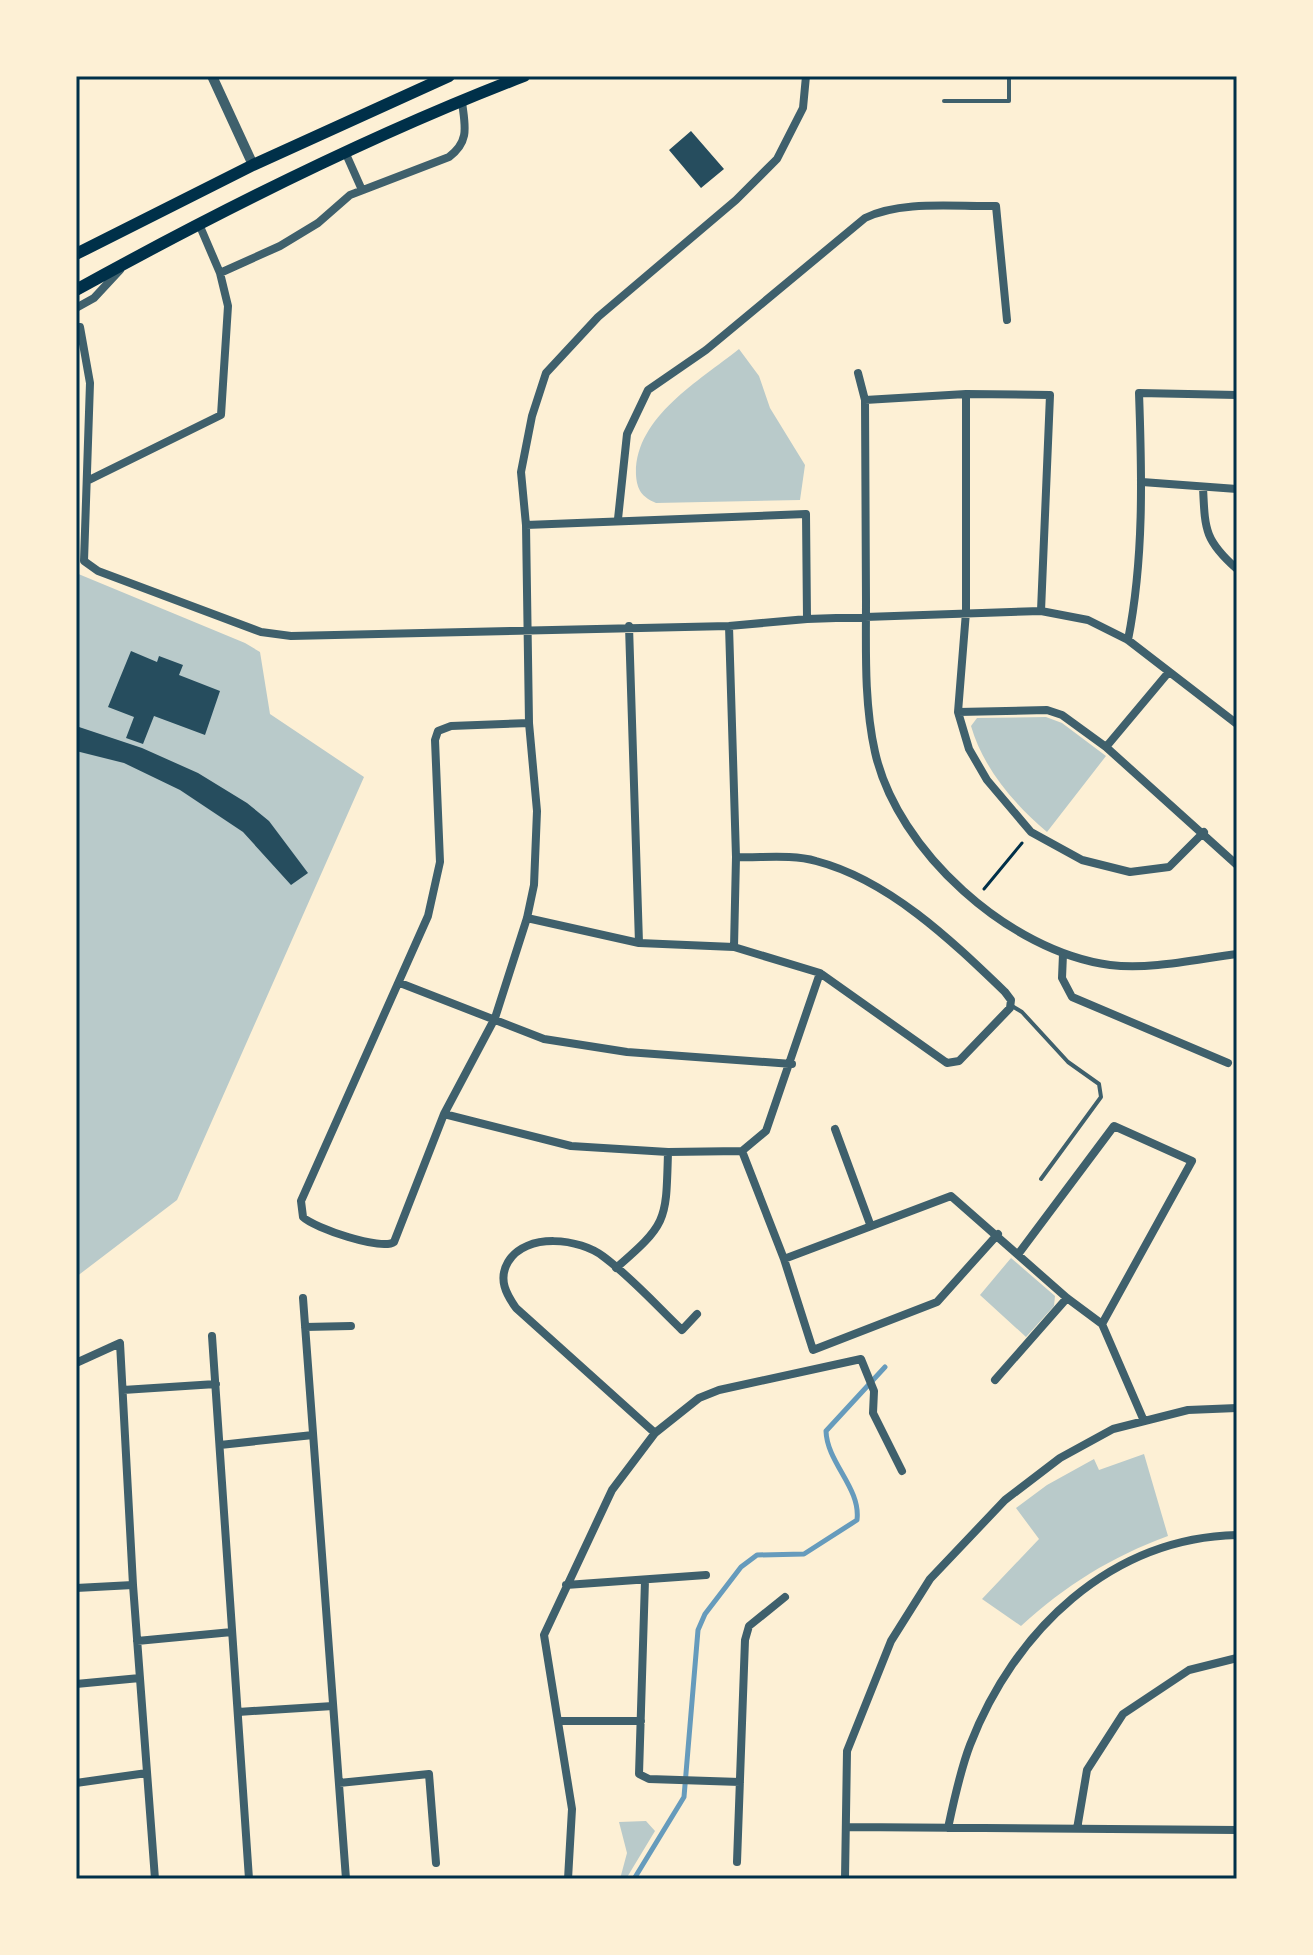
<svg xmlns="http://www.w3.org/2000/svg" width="1313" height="1955" font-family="'Public Sans',sans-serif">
<rect width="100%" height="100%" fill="#fdf0d5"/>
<path fill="#b9caca" d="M739,349L759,376L770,408L805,465L800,500L656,503C642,497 637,490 636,475C634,418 699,381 739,349Z
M76,573L245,643L260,652L270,714L364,777L177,1200L76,1277Z
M1046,717L1062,723L1106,756L1047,832C1014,804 983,768 971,726L977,718Z
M1011,1258L1055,1296L1054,1306L1026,1337L980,1295Z
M1144,1454L1168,1536C1111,1557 1066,1585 1021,1626L982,1599L1039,1539L1016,1508L1047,1485L1094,1459L1099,1470Z
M646,1821L655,1831L626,1879H620L627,1853L619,1822Z"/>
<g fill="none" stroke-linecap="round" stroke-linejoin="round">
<path stroke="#669bbc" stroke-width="5" d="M634,1879L684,1797L698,1630L705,1614L741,1567L757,1555L804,1554L857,1520C861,1488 827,1463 826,1431L885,1367"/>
</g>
<path fill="#264d5e" d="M691,131L724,169L701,188L669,150Z
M131,651L157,662L159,656L183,665L179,675L220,691L205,735L154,716L143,744L126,738L134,717L108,707Z
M76,726L142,748L198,773L247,803L269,821L308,873L291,885L243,832L180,790L124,763L76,751Z"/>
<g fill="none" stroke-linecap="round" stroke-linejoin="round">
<path stroke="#003049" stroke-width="3" d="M984,889L1022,843"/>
<path stroke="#3f606c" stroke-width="4" d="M944,101H1009V76
M1012,1006L1022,1012L1068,1062L1099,1084L1101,1097L1041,1179"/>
<path stroke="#3f606c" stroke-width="8" d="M346,154L362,190
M220,273L280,246L318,223L350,195L449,157C470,141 465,126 462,102
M76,308L94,298L120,270
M80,327L90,383L84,561L98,571L261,632L291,636L729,626L807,619L1041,611L1088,620L1128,640L1237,724
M858,373L865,400C865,467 866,534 866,601C866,650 864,703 875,752C897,851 1010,952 1110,965C1151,970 1197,959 1237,954
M966,394V612L958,712L969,749L987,780L1031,832L1082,860L1130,872L1169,867L1204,832
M865,400L966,394L1050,395L1041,611
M89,480L221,415L228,306L220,273L199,224
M1142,482L1237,489
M1203,487C1205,529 1204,540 1237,569
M618,519L627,434L648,390L706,350L865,218C902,200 955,207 996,206L1007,320
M526,525L806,514L807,619
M629,626L639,943
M729,626L736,857L734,947
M1128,640C1144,559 1142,475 1139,393L1237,395
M1168,673L1106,747L1237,865
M958,712L1047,710L1062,715L1106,747
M529,723L451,726L438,731L435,740L440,862L428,916L301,1201L303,1217C314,1228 382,1251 394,1242L444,1114L495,1018L527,918L534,885L537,811L529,723L526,525L521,472L532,416L546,373L598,317L736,200L777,159L803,108L806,76
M527,918L639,943L734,947L820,973L947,1063L959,1061L1010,1008L1011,1000L1005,992C952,941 889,880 816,861C792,854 761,858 736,857
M1063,954L1062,978L1072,997L1228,1063
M400,983L544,1039L627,1052L792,1064
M444,1114L571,1146L668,1152L742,1151L766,1131L820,973
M835,1129L870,1224
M742,1151L784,1259L813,1350L937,1302L998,1234
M1019,1253L1114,1126L1192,1161L1102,1324
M784,1259L951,1196L1067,1298L1102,1324L1144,1421
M616,1268C668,1223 666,1221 668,1152
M303,1298L346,1879
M305,1327L351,1326
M212,1336L249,1879
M76,1363L120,1343L133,1585L155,1879
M995,1380L1067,1298
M123,1390L216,1384
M655,1433L516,1308C506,1294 498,1279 508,1262C526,1232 580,1238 604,1257C632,1278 657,1306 682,1330L697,1314
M220,1445L313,1435
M645,1580L639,1774L649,1779L740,1782
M566,1585L706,1575
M76,1588L133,1585
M137,1641L232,1632
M76,1684L140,1678
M238,1712L333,1706
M559,1721H641
M76,1783L147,1773
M339,1783L429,1774L436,1863
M846,1827L1237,1830
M948,1828C954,1800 960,1771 970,1745C1014,1631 1110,1538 1237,1535
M1077,1829L1087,1770L1123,1714L1189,1670L1237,1658
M737,1862L745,1640L749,1626L785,1597
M568,1879L572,1809L544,1635L612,1490L655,1433L699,1398L719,1390L861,1359L874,1391L873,1413L902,1471
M845,1879L847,1751L891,1641L930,1579L1005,1500L1060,1458L1113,1429L1188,1410L1237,1408"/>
<path stroke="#3f606c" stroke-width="10" d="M212,76L253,165"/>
<path stroke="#003049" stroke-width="12" d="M76,254L253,165L449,76
M76,290C221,210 370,135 524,76"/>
</g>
<rect width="1313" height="1955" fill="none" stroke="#fdf0d5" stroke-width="156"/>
<rect x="78" y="78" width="1157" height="1799" fill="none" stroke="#003049" stroke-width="3"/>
</svg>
